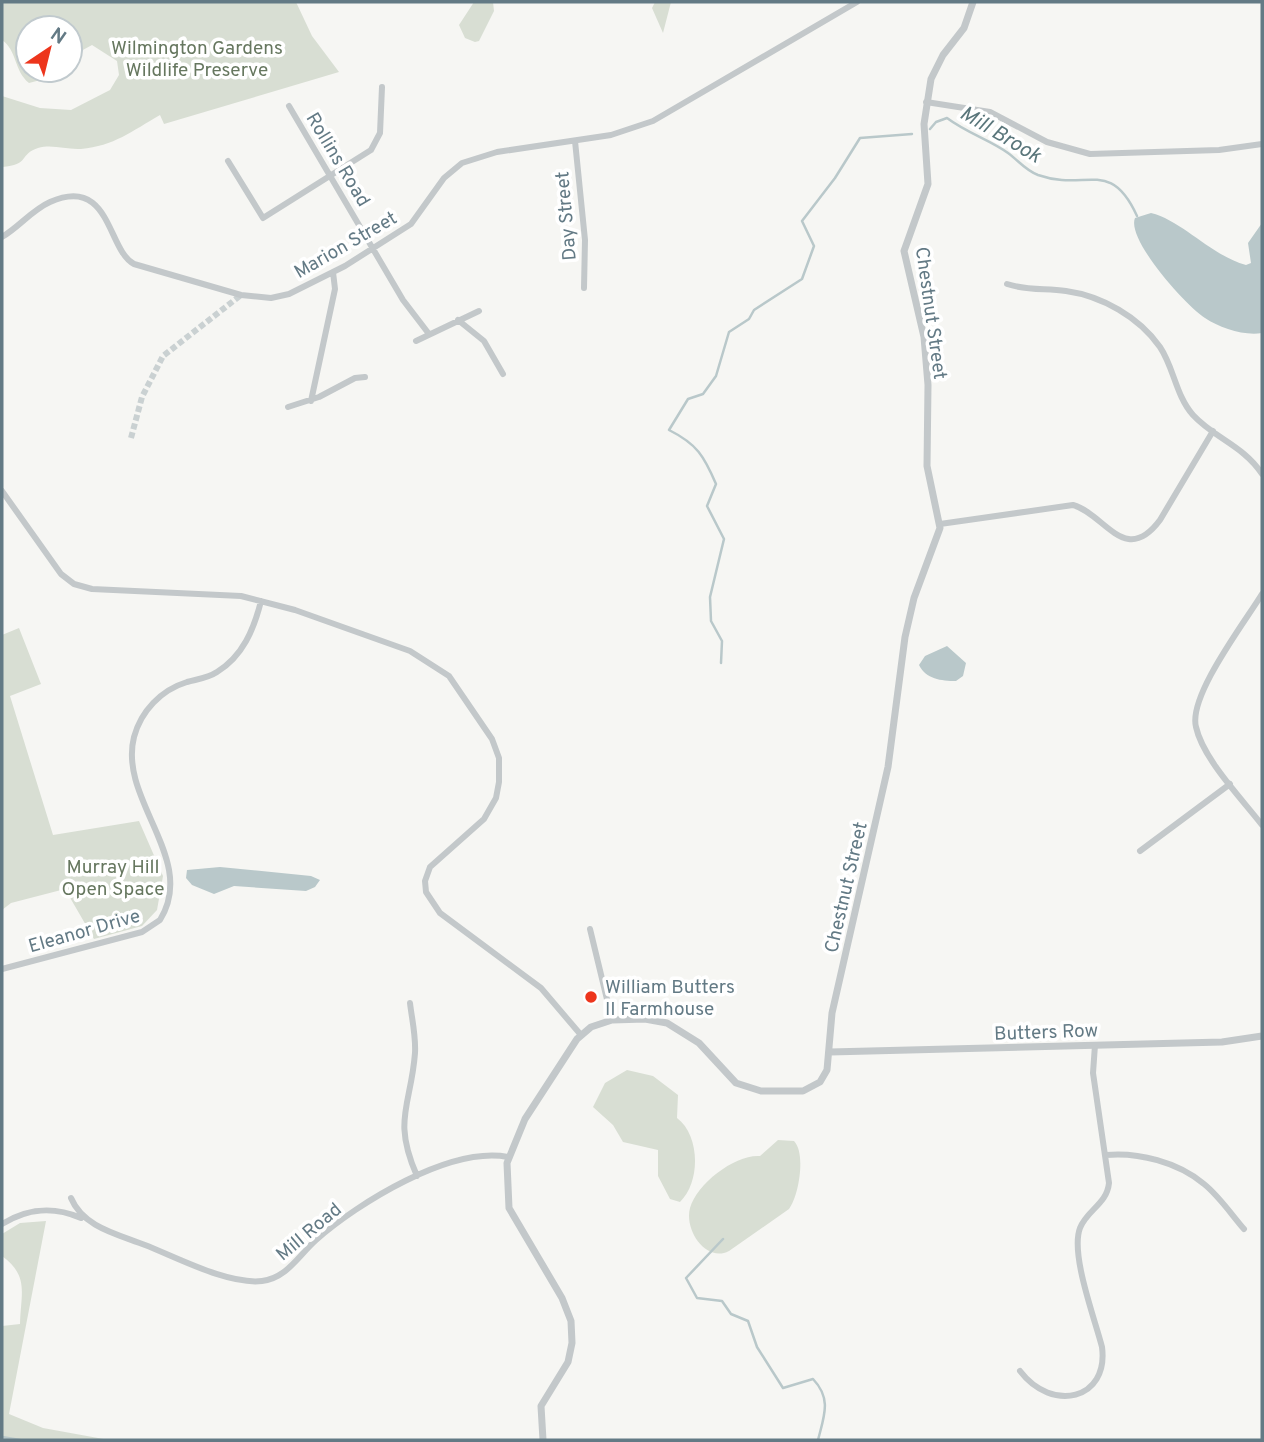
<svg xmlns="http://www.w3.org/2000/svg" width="1264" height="1442" font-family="Overpass,sans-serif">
<rect width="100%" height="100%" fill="#f6f6f3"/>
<path fill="#d8ded3" d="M2,2H296L312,36L339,72L164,124L160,115C132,131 114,146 81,149C66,150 53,144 38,148C19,154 30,165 2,167V96L40,108L71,110L110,90L119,75L117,61L92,45L70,57V28H28V70H56L48,78L29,83C14,71 17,50 2,40Z
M474,2H493L494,11L479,41L475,42L465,38L459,25Z
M655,2H671L663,33L652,8Z
M19,628L41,684L10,696L53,835L139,821L163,876L157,910L142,926L94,939L65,889L11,903L2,910V635Z
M627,1070L653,1076L678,1095L677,1118C700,1135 701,1182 680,1202L670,1199L658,1176V1150L623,1142L613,1125L593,1107L605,1083Z
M778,1140L794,1141C806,1153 799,1196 789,1209L729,1251C706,1263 684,1230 690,1208C697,1183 736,1154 760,1156Z
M46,1221L9,1414L43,1428L109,1440H2V1326L20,1324C21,1292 29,1276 2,1256V1234L20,1223Z"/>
<path fill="#b9c8ca" d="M1151,213C1183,221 1210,255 1246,265L1251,263L1248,243L1262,223V333C1244,336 1220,328 1205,318C1186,306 1126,239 1135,218Z
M947,646L966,663L963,676L956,681C941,681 926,679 919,665L925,656Z
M220,867L311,876L320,880L315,887L306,891L234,886L214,894L192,885L186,878L187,870Z"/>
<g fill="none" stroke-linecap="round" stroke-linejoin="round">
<path stroke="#b9c8ca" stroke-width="2.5" d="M930,129L936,122L947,118C967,133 990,140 1008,153C1019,161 1025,170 1038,175C1086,192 1110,157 1137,216
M721,663L722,641L711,621L710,597L724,539L707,506L716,484C704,456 697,444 669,430L688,399L703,394L716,376L729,332L749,319L754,310L802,279L814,246L802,221L835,178L860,138L912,134
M723,1239L686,1278L697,1298L722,1301L731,1314L748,1321L757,1347L783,1388L813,1379C832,1399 824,1416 818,1440
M2,1437L20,1440"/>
<path stroke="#cad1d2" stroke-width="6" stroke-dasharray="6 3" stroke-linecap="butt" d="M131,438L142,397L163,356L241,295"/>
<path stroke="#c3c8ca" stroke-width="6" d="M926,102L990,112L1047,142L1090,154L1219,150L1262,144
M289,106L403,300L429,334
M575,141L585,240L584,288
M228,161L263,218L371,150L380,133L382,87
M2,237C19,227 32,210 50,202C111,175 107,250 134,264L241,295L271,298L289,294L345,266L411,224L444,178L462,163L497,152L611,135L653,121L857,2
M1007,284C1028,291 1045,288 1066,291C1102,296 1139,317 1160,347C1174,368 1176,396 1193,415C1214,438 1244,446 1262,474
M458,320L484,341L503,374
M416,341L479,311
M311,401L335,289L333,272
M288,407L319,397L355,378L365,377
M2,491L61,574L74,584L92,589L241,596L295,610L410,651L449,676L492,739L499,758V782L496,798L484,819L430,867L425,881L426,892L440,913L541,988L581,1035
M940,524L1073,505C1105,514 1125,567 1160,520L1213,431
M1262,594C1245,622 1188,696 1196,727C1203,759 1242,799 1262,825
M1140,851L1230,784
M590,929L612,1020
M2,969L142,932L160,920C198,859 118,800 134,737C141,711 161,690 187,682C198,679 208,678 217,672C243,656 254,629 261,601
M410,1003C412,1020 416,1036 415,1053C411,1106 392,1119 417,1176
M1106,1155C1138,1152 1178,1162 1204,1184C1219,1196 1231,1214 1244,1229
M71,1198C83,1227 117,1234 145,1245C176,1257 228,1285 262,1281C287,1278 299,1255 316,1240C358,1203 450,1146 508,1157
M2,1224C28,1208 53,1206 81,1218
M1020,1371C1052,1413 1109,1400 1102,1347C1095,1319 1070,1254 1080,1228C1087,1210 1107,1204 1109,1183L1093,1073L1095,1045"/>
<path stroke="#c3c8ca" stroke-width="7" d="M830,1052L1222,1042L1262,1036
M543,1440L541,1406L568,1362L572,1343L571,1321L562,1298L509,1208L507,1163L525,1119L577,1039L591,1027L612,1020L645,1019L667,1023L699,1043L736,1083L761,1091H803L820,1082L827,1070L832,1013L888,767L905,637L914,598L940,528L927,466L928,385L924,337L904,251L928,184L924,124L931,79L943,55L964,28L973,2"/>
</g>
<circle fill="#ed351c" stroke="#fff" stroke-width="2.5" cx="591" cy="997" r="7"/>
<g text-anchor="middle" stroke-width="7" stroke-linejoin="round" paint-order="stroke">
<g font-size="19" fill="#66775f" stroke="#fff">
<text x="197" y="54">Wilmington Gardens<tspan x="197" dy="22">Wildlife Preserve</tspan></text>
<text x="113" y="873">Murray Hill<tspan x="113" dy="22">Open Space</tspan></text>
</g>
<g font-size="19" fill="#637a85" stroke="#fff">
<text transform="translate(339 159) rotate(59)" y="7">Rollins Road</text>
<text transform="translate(565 216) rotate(-95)" y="7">Day Street</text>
<text transform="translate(345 244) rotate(-30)" y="7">Marion Street</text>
<text transform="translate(932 313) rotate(82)" y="7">Chestnut Street</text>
<text transform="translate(845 887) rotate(-77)" y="7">Chestnut Street</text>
<text transform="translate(84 930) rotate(-16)" y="7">Eleanor Drive</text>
<text transform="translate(1046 1031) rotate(-2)" y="7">Butters Row</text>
<text transform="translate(308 1231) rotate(-40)" y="7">Mill Road</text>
</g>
<g font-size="19" fill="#637a85" stroke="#fff" text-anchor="start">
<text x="605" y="993">William Butters<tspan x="605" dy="22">II Farmhouse</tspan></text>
</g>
<g font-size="21" font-style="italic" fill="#5a767b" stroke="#fff">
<text transform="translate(1001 134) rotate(31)" y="7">Mill Brook</text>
</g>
</g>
<rect width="1264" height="1442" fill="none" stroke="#637a85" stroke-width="7"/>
<g transform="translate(49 49) rotate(35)"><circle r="33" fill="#ffffff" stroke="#c1cace" stroke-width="2"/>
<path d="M0-5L12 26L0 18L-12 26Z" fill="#ed351c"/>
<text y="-10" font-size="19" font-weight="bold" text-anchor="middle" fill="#637a85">N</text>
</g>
</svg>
